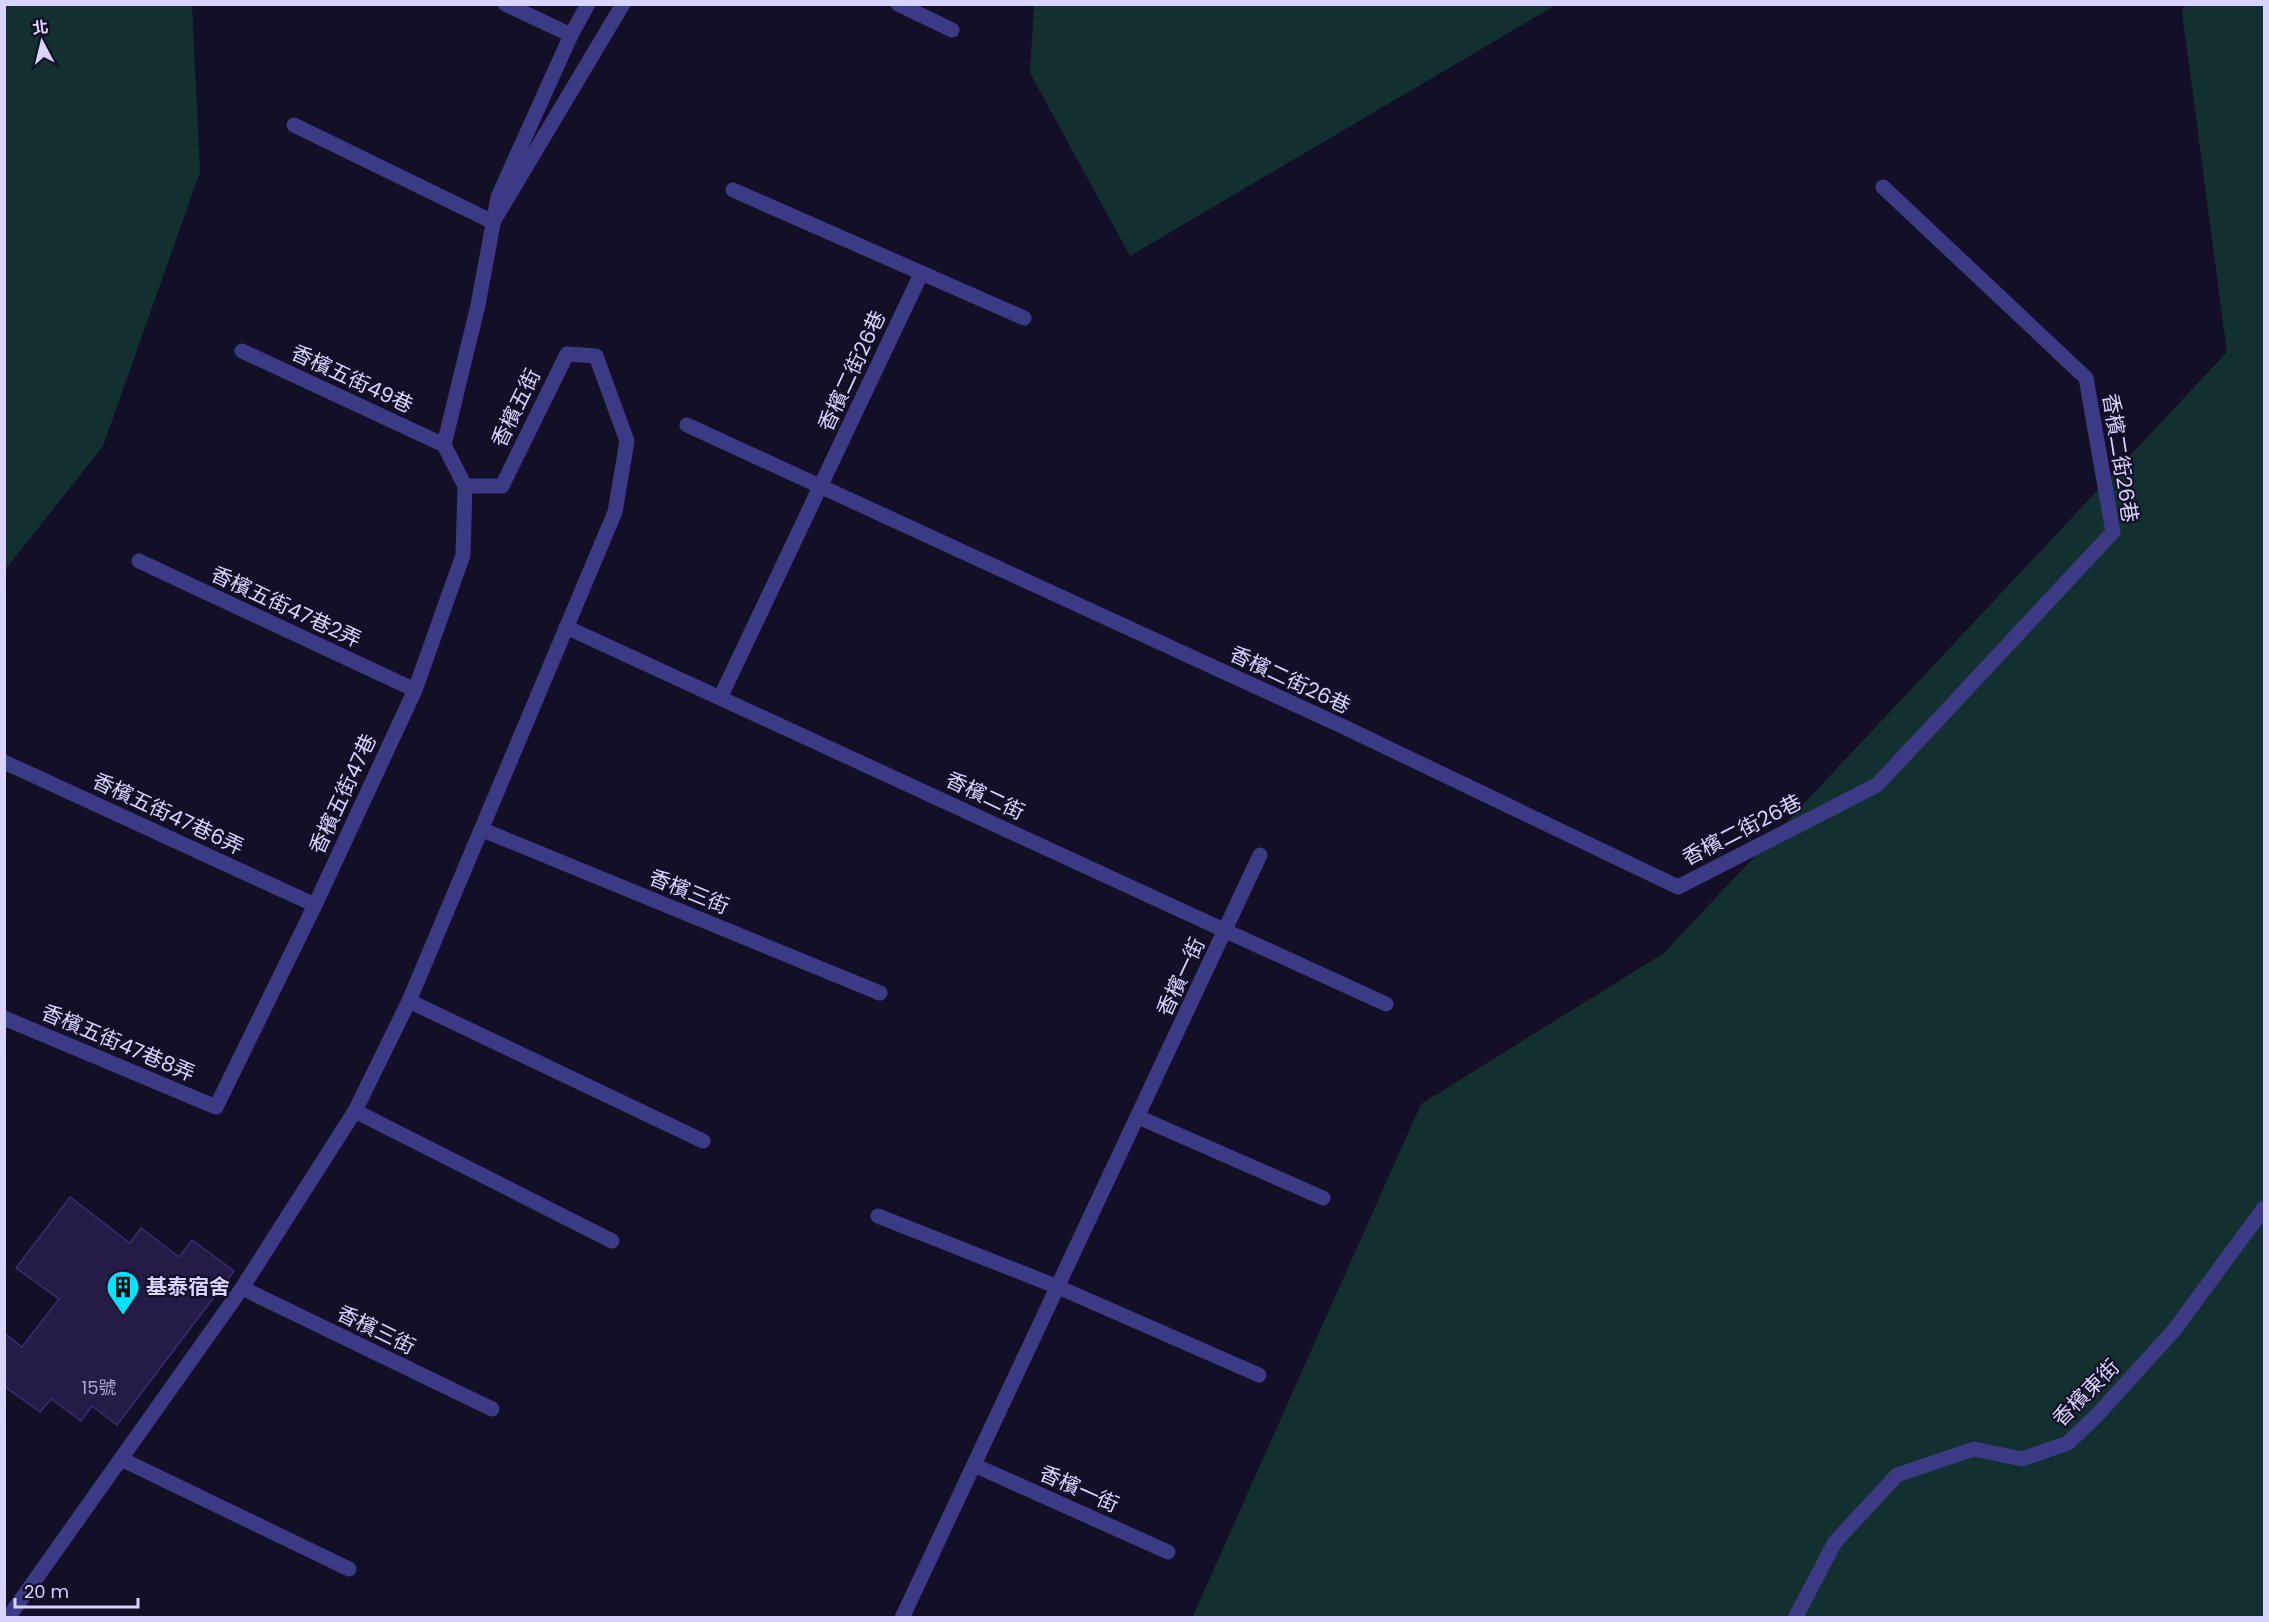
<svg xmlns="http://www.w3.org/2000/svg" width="2269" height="1622" font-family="Poppins,'Noto Sans TC',sans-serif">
<rect width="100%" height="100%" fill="#130f26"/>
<path fill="#12302f" d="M5,4L192,5L200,172L103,446L5,570Z
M1034,5V4L1556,5L1130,256L1030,73Z
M2184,5H2264V1617L1192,1618L1421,1104L1664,953L2227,352L2182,12Z"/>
<path fill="#241b47" stroke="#3b2d73" stroke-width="1.5" d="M70,1197L130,1243L141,1228L179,1257L192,1240L234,1271L117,1425L92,1406L81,1421L51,1399L40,1412L4,1386V1333L22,1347L59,1299L16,1268Z"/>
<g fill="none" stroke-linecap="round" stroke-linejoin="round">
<path stroke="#3d3a85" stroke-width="15" d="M505,4L571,35
M898,4L952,30
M294,125L493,222L623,4
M733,190L1024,318
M242,351L444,445
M687,425L1344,727L1678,887L1877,785L2113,532L2086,378L1883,187
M139,561L415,690
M720,698L921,274
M4,762L315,905
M483,830L880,993
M1226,931L1386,1004
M409,1001L703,1141
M4,1018L216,1107L315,905L415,690L463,555L465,486
M355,1111L612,1241
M1138,1117L1323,1198
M878,1216L1058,1287L1259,1375
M242,1288L492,1409
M121,1459L349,1569
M974,1465L1168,1552"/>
<path stroke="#3d3a85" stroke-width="15" d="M566,627L1226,931
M8,1618L242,1288L355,1111L409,1001L615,512L627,441L596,356L567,354L502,486H465L444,445L478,305L498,197L571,35L588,4
M902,1618L1260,855
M1795,1618L1835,1542L1897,1475L1974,1449L2022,1459L2068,1443L2100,1412L2175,1329L2264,1208"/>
</g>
<defs>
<g id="building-pin" transform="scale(1.725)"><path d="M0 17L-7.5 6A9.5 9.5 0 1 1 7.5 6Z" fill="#00e5ff" stroke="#130f26"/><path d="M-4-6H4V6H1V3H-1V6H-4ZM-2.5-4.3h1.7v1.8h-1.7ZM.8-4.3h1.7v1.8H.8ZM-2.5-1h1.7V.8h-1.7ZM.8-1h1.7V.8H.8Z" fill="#111"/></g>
</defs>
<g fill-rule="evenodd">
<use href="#building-pin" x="123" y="1287"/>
</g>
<g text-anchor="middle" stroke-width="4.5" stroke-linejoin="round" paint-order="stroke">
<g font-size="18" fill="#aca6d1">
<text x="99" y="1394">15號</text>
</g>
<g font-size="21" fill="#d9d4ff" stroke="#130f26">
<text transform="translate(852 371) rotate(-65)" y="7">香檳二街26巷</text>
<text transform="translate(352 379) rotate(25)" y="7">香檳五街49巷</text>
<text transform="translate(516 408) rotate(-64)" y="7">香檳五街</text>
<text transform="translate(2120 458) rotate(81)" y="7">香檳二街26巷</text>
<text transform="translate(286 607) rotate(25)" y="7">香檳五街47巷2弄</text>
<text transform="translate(1290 680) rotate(25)" y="7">香檳二街26巷</text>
<text transform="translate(343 794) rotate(-65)" y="7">香檳五街47巷</text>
<text transform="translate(985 796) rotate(25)" y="7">香檳二街</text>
<text transform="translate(168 814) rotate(25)" y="7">香檳五街47巷6弄</text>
<text transform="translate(1742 830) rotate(-27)" y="7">香檳二街26巷</text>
<text transform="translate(689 892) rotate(22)" y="7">香檳三街</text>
<text transform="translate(1181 977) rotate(-65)" y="7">香檳一街</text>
<text transform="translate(118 1043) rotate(23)" y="7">香檳五街47巷8弄</text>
<text transform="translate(376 1330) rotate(26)" y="7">香檳三街</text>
<text transform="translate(2086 1393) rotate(-45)" y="7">香檳東街</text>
<text transform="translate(1079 1489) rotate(24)" y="7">香檳一街</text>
</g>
<g font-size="21" font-weight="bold" fill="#d9d4ff" stroke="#130f26" text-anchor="start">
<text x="146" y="1294">基泰宿舍</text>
</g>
</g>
<rect width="2269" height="1622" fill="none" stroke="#d9d4ff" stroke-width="12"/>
<g transform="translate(42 42) rotate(353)" stroke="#130f26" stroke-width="4.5" paint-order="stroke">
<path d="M0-4.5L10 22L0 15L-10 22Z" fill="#d9d4ff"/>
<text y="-9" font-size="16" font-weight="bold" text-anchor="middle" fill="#d9d4ff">北</text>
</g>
<path d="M15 1598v9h123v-9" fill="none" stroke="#d9d4ff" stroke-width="3"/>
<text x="24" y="1598" font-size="18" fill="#d9d4ff" stroke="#130f26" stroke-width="4.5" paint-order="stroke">20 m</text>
</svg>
